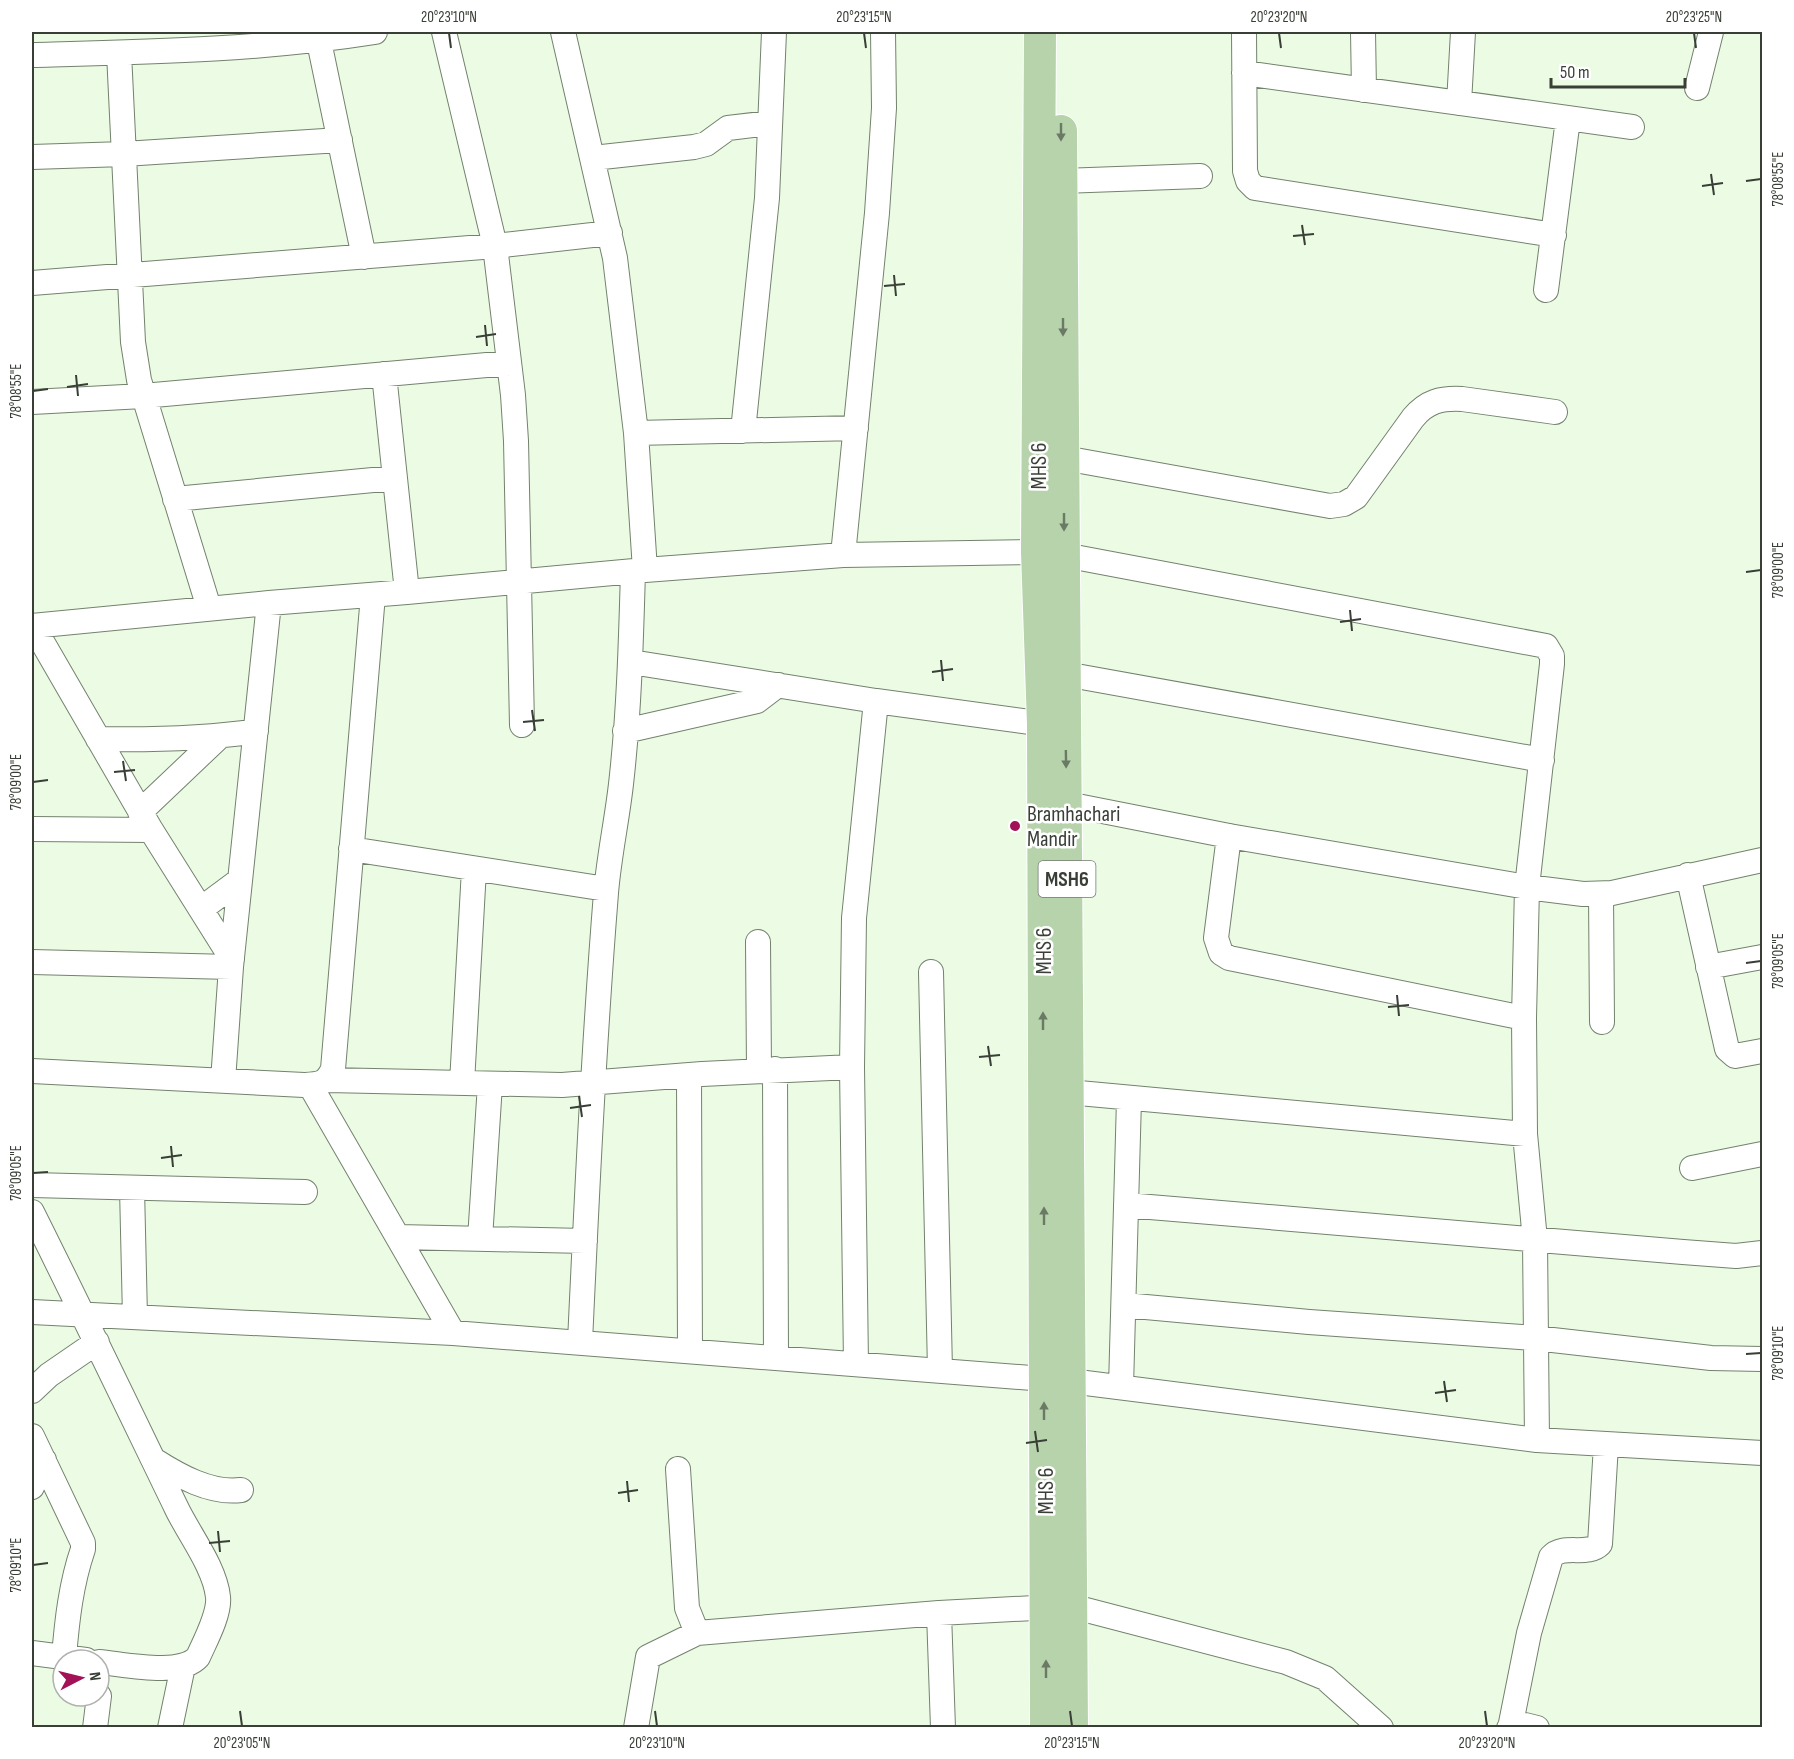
<svg xmlns="http://www.w3.org/2000/svg" width="1794" height="1759" font-family="'Sofia Sans Condensed',sans-serif">
<rect width="100%" height="100%" fill="#ebfbe4"/>
<g fill="none" stroke-linecap="round" stroke-linejoin="round">
<g stroke="#73826d" stroke-width="26">
<path id="minor" d="M317,32L364,257
M444,32L495,246L513,395L516,441L522,725
M563,32L615,258L636,433L645,570
M1244,32L1245,171L1248,181L1255,188L1554,235
M1363,32L1364,90
M119,53L133,342L139,380L209,608
M32,55C146,52 262,50 375,32
M1244,73L1632,127
M1697,88L1711,32
M1459,103L1463,32
M32,157L124,154L340,140
M593,158L694,147L706,144L728,128L770,123
M1062,181L1200,176
M32,283L495,246L610,233
M1546,290L1568,119
M384,374L407,592
M32,402L143,396L509,363
M743,431L767,198L774,32
M636,433L856,428
M1064,458L1330,506L1344,504L1356,497L1413,418C1427,401 1441,398 1462,399L1555,412
M175,499L394,478
M843,555L877,213L884,108L883,32
M32,626L269,603L407,592L645,570L843,555L1037,552L1064,555L1546,646L1552,656V664L1527,887L1524,1018L1525,1134L1535,1240L1537,1440
M33,626L151,830L232,959
M631,662L876,701L1060,726
M1065,674L1542,760
M625,731L757,701L778,685
M98,739C152,740 203,739 256,731
M1067,804L1229,836L1527,887L1583,894L1612,893L1762,860
M140,812L220,736
M32,829L151,830
M1229,836L1216,938L1221,953L1229,958L1524,1018
M351,849L606,889
M1688,875L1727,1049L1735,1056L1762,1051
M1601,894L1602,1022
M201,909L240,880
M758,942L759,1070
M32,962L231,967L269,603
M1708,967L1762,957
M931,972L940,1370
M775,1069L776,1358
M32,1071L304,1085C320,1084 326,1084 333,1069L373,595
M689,1075L690,1351
M328,1080L562,1085L702,1074L852,1067
M223,1081L231,967
M462,1083L474,869
M310,1085L453,1333
M1068,1092L1525,1134
M1692,1168L1762,1154
M32,1185L305,1192
M132,1188L135,1317
M1126,1205L1683,1252L1736,1256L1762,1253
M32,1212C81,1310 128,1408 176,1507C188,1533 215,1567 218,1597C220,1614 205,1641 198,1657C180,1677 124,1664 99,1662
M398,1237L585,1241
M480,1239L490,1084
M1124,1305L1309,1322L1535,1338L1711,1358L1762,1359
M32,1312L453,1333L1070,1381L1537,1440L1762,1453
M580,1342C587,1192 594,1042 606,893C609,856 617,820 621,784C629,714 631,642 633,571
M856,1364L852,1067L854,918L876,701
M1121,1387L1129,1099
M32,1391L49,1375L97,1342
M32,1436L83,1543V1549C71,1584 67,1620 64,1657
M154,1460C179,1476 211,1494 241,1490
M678,1469L687,1608L697,1633
M32,1487L44,1460
M939,1613L943,1728
M32,1653L86,1660
M95,1728L99,1696
M170,1728L183,1666
M636,1728L648,1657L697,1633L939,1613L1071,1606L1286,1662L1325,1678L1381,1728
M1509,1728L1525,1725L1537,1728
M1510,1728L1529,1633L1551,1557C1564,1543 1587,1557 1600,1544L1606,1445"/>
</g>
<g stroke="#fff" stroke-width="34">
<path id="major" d="M1040,32L1037,552L1043,724L1046,1728
M1061,131L1072,1728"/>
</g>
<use href="#minor" stroke="#fff" stroke-width="24"/>
<use href="#major" stroke="#b7d3ab" stroke-width="32"/>
</g>
<defs><path id="oneway-solid" d="M-6-.8H1V-3.2L6.5 0L1 3.2V.8H-6Z" transform="scale(1.5)"/></defs>
<g fill="#6b7a65">
<use href="#oneway-solid" transform="translate(1061 132) rotate(90)"/>
<use href="#oneway-solid" transform="translate(1063 327) rotate(90)"/>
<use href="#oneway-solid" transform="translate(1064 522) rotate(90)"/>
<use href="#oneway-solid" transform="translate(1066 759) rotate(89)"/>
<use href="#oneway-solid" transform="translate(1043 1021) rotate(-90)"/>
<use href="#oneway-solid" transform="translate(1044 1216) rotate(-90)"/>
<use href="#oneway-solid" transform="translate(1044 1411) rotate(-90)"/>
<use href="#oneway-solid" transform="translate(1046 1669) rotate(-90)"/>
</g>
<path fill="none" stroke="#393f36" stroke-width="2" d="M449,33L451,48M864,33L866,48M1279,33L1281,48M1694,33L1696,48M1711,174L1714,195M1746,181L1761,179M1702,186L1723,183M1302,225L1305,245M1293,236L1314,234M894,275L896,296M884,286L905,284M485,325L487,346M476,337L496,334M76,375L78,396M67,387L88,384M33,391L48,389M1746,572L1761,570M1350,610L1352,631M1340,622L1361,619M941,660L943,681M932,672L953,669M532,710L535,731M523,722L544,720M123,761L126,781M114,772L135,770M33,782L48,780M1746,963L1761,961M1397,995L1399,1016M1388,1007L1409,1005M988,1046L991,1066M979,1057L1000,1055M579,1096L582,1117M570,1108L591,1105M171,1146L173,1167M161,1158L182,1155M33,1173L48,1172M1746,1354L1761,1353M1444,1381L1447,1402M1435,1393L1456,1390M1035,1431L1038,1452M1026,1443L1047,1440M627,1481L629,1502M618,1493L638,1490M218,1531L220,1552M209,1543L230,1541M33,1565L48,1563M240,1711L242,1726M655,1711L657,1726M1070,1711L1072,1726M1485,1711L1487,1726"/>
<circle fill="#a31256" stroke="#fff" stroke-width="2" cx="1015" cy="826" r="6"/>
<g text-anchor="middle" stroke-width="5" stroke-linejoin="round" paint-order="stroke">
<rect fill="#fff" stroke="#747972" stroke-width="1.5" x="1038.5" y="861" width="57" height="36" rx="4.5"/>
<g font-size="21" font-weight="bold" fill="#393f36">
<text x="1067" y="886">MSH6</text>
</g>
<g font-size="22" fill="#393f36" stroke="#fff">
<text transform="translate(1038 466) rotate(-90)" y="8">MHS 6</text>
<text transform="translate(1043 951) rotate(-90)" y="8">MHS 6</text>
<text transform="translate(1045 1491) rotate(-90)" y="8">MHS 6</text>
</g>
<g font-size="22" fill="#393f36" stroke="#fff" text-anchor="start">
<text x="1027" y="821">Bramhachari<tspan x="1027" dy="25">Mandir</tspan></text>
</g>
</g>
<rect width="1794" height="1759" fill="none" stroke="#ffffff" stroke-width="66"/>
<g transform="translate(81 1678) rotate(83)"><circle r="28" fill="#ffffff" stroke="#b0b2af" stroke-width="1.5"/>
<path d="M0-4.5L10 22L0 15L-10 22Z" fill="#a31256"/>
<text y="-9" font-size="16" font-weight="bold" text-anchor="middle" fill="#393f36">N</text>
</g>
<path d="M1551 78v9h134v-9" fill="none" stroke="#393f36" stroke-width="3"/>
<text x="1560" y="78" font-size="18" fill="#393f36" stroke="#ffffff" stroke-width="4.5" paint-order="stroke">50 m</text>
<rect x="33" y="33" width="1728" height="1693" fill="none" stroke="#393f36" stroke-width="2"/>
<g font-size="15" text-anchor="middle" fill="#393f36">
<text x="449" y="22">20°23'10"N</text>
<text x="864" y="22">20°23'15"N</text>
<text x="1279" y="22">20°23'20"N</text>
<text x="1694" y="22">20°23'25"N</text>
<text transform="translate(1778 179) rotate(-90)" y="5">78°08'55"E</text>
<text transform="translate(16 391) rotate(-90)" y="5">78°08'55"E</text>
<text transform="translate(1778 570) rotate(-90)" y="5">78°09'00"E</text>
<text transform="translate(16 782) rotate(-90)" y="5">78°09'00"E</text>
<text transform="translate(1778 961) rotate(-90)" y="5">78°09'05"E</text>
<text transform="translate(16 1173) rotate(-90)" y="5">78°09'05"E</text>
<text transform="translate(1778 1353) rotate(-90)" y="5">78°09'10"E</text>
<text transform="translate(16 1565) rotate(-90)" y="5">78°09'10"E</text>
<text x="242" y="1748">20°23'05"N</text>
<text x="657" y="1748">20°23'10"N</text>
<text x="1072" y="1748">20°23'15"N</text>
<text x="1487" y="1748">20°23'20"N</text>
</g>
</svg>
